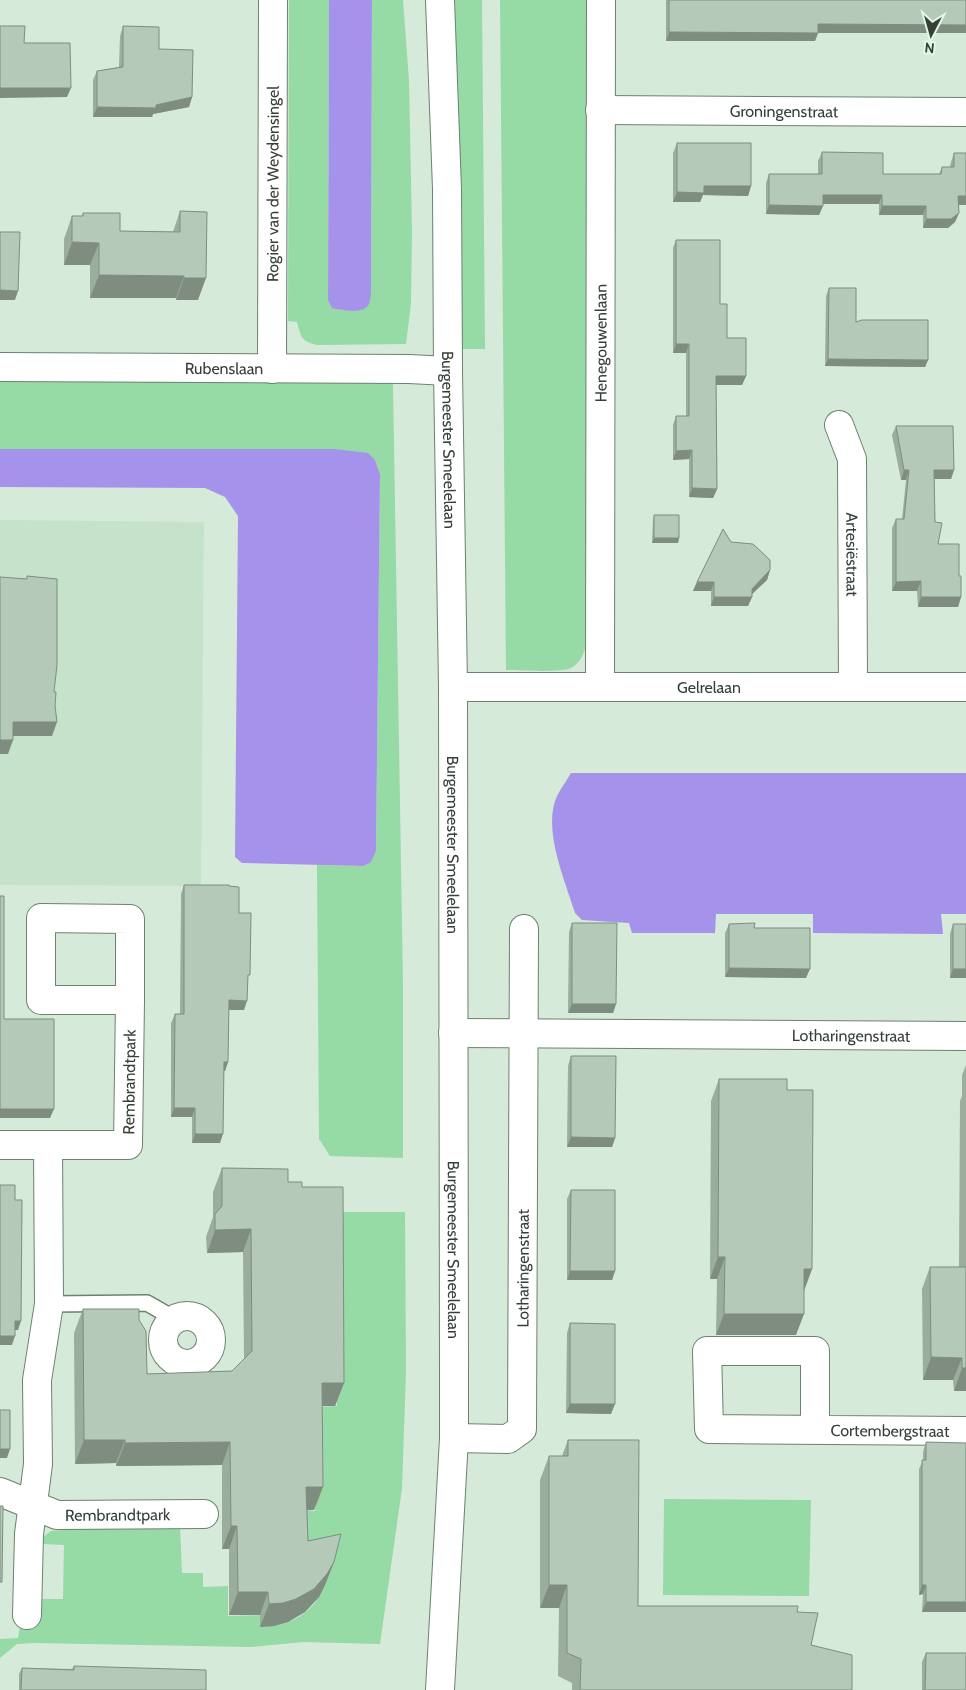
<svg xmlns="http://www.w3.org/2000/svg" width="966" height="1690" font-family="Cabin,sans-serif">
<rect width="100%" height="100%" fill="#d5ead8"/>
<path fill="#c5e2ca" d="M0,520L204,522L201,886L0,885Z"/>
<path fill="#96daa5" d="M289,0H329L328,300L371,292L372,0H403L409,81L412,231L411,303L406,344L317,345C301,341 301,337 297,322L288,321Z
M453,0H482L485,349H462Z
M500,0H587L586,645C584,654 580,663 571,668C559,673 521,670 506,670Z
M0,380H371L393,384L403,986V1158L330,1156L319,1139L317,865L363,866L376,850L380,474L375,460L335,449H0Z
M337,1212H405L406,1371L402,1488L380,1644L303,1642L251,1647L33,1643L17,1644L0,1658V1639L18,1638L21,1620L40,1619L41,1599H63L64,1545L43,1544V1537L51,1531L63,1530L64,1528L180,1527L182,1573H203V1587L228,1586V1616L264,1615L265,1625H260V1627C297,1626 320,1608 329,1572L299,1560L287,1511H315L314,1407L337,1406Z
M664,1499L811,1500L809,1596L663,1595Z"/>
<path fill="#a593eb" d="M329,0H372L371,292C371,295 370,301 369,304C364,315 342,310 332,308L328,300Z
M0,449H335L368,453L375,460L380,474L376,851L371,862L363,866L242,863L235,857L238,516L225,497L205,488L0,487Z
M571,773H966V914H941L943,934L813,933V914H716L715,933H632L629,923L582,920L575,913C565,880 542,829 557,796C561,788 567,780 571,773Z"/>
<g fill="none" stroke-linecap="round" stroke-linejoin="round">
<g stroke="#6d8171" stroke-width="18">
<path id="service" d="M49,1304L147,1303L175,1319"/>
</g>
<g stroke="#6d8171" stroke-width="30">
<g id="minor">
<path id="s1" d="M600,110L966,112"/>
<path id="s2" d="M0,367L409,369L448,371"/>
<path id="s3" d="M272,369L273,0"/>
<path id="s4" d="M839,425L852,459L853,687"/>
<path id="s5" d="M453,687H966"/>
<path id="s6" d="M600,687L601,0"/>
<path d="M41,918L130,919V1000H41Z"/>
<path id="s7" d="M453,1033L966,1036"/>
<path id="s8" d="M0,1145H128L130,1000"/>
<circle cx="187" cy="1340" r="24"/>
<path id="s9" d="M815,1430V1351H707L709,1429L966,1431"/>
<path id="s10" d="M454,1438L508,1439L522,1429L524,929"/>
<path id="s11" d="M0,1492L57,1515L204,1514"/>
<path d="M27,1615L29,1534L38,1464L37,1380L49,1304L48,1145"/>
</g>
</g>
<g stroke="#6d8171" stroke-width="30">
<g id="tertiary">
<path id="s12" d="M440,0L447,189L448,371L453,687L454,1375V1438L440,1690"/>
</g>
</g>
<use href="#service" stroke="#fff" stroke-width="15"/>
<use href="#minor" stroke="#fff" stroke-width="28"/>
<use href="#tertiary" stroke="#fff" stroke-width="28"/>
</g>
<path fill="#9bad9d" d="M666,0H966V33H818L815,41H666Z
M123,26L159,49L192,97L189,107L153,114L152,117H93V80L97,71L119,67L120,36Z
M677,143L751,186L748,196L703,195L700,202H673V153Z
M822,152L883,174H939L942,167H950L951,162L954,153H966V205H959V213L955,222L948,228H923V215H879V204H823L819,215L766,214V183L769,174H818V161Z
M180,211L198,300H176V298H90V265H64V239L72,216H82L83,213L120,231L173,232Z
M676,240L720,304L727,338L746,376L742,385H716L717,489L713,498L689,497V459L673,460V425L676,416H686V353H673V248Z
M829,288L856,322L928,360L925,367L825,366L826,296Z
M896,426L954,470L951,479H934L935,522L938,544L959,576L961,597L958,607H918L917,591H892V528L896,519H902L906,480H901L892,435Z
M654,515L679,538L678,543H652L653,520Z
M731,542L770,570L767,580L752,594V597L748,606H711V591H693L697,582Z
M184,885L239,913L248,982L244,1010H228V1062L225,1071H224L220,1143H192V1117H171V1023L175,1014H180L181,894Z
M572,923L616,1004L613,1013H568L569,932Z
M729,924L754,928L806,978L725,977V933Z
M953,924L966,978H950V934Z
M571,1056L615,1138L612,1147H567L568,1066Z
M966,1065V1391H954L953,1380H923L922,1289L930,1267H959L960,1101L962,1096V1075Z
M719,1079L787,1090L812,1269L804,1289L796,1335H716L717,1279H710L711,1101Z
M222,1168L288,1182L302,1187L344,1383L335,1406H322L314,1510H307L308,1541L334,1562L325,1585L319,1597L305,1612L288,1622L274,1626L260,1627V1615H229V1549H222V1465L116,1466V1463L75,1464L74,1333L83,1309L139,1320L147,1374L232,1371L244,1359L243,1252L207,1253L206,1237L213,1217V1192Z
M571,1190L615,1271L612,1280H567V1199Z
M570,1323L611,1414L566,1413L567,1333Z
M568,1440L638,1606L797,1612L811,1645L852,1690H572V1683L558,1676L559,1608H540V1480L549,1456H562Z
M926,1442L966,1443V1612H922L923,1594L919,1595V1469L923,1460V1452Z
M926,1653L966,1690H922V1662Z
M74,1666L206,1690H19V1674L22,1668L72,1669Z"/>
<path fill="#7e8d80" d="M818,24L966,25V33H818L815,41H666L669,32Z
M0,88H71L67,97L0,98Z
M192,97L189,107L153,114L152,117H93L97,107L156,105Z
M704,186H751L748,196L703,195L700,202H673L677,192Z
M823,195H882L879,204H819Z
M958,196H966V205H955Z
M769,205L823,206L819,215L766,214Z
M882,206H926L923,215H879Z
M959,213L955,222L948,228H923L926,219Z
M72,242L99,243L90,265H64Z
M99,275L184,276L176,298H90Z
M184,278H206L198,300H176Z
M0,290L18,291L15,300H0Z
M676,344H689L686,353H673Z
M828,359L928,360L925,367L825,366Z
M716,376H746L742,385H713Z
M692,450L689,459L673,460L676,451Z
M904,470H909L906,480H901Z
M934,470H954L951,479H930Z
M692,488L717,489L713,498L689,497Z
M654,538H679L678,543H652Z
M770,570L767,580L749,597H752L748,606H711L714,597L752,589Z
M921,581L917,591H892L896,582Z
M697,582H714L711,591H693Z
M921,597H961L958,607H918Z
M13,722H57L52,736H8Z
M0,740H13L8,754H0Z
M729,968L810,969L806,978L725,977Z
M953,969H966V978H950Z
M229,1000L247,1001L244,1010H225Z
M572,1004H616L613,1013H568Z
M224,1062H228L225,1071H220Z
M174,1108H195L192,1117H171Z
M0,1109H54L50,1118H0Z
M195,1134H223L220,1143H192Z
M571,1137L615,1138L612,1147H567Z
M251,1229L243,1252L207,1253L215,1230Z
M718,1257H725L717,1279H710Z
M804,1269H812L804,1291Z
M570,1271H615L612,1280H567Z
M724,1314H804L796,1335H716Z
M15,1321H21L18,1330H12Z
M0,1336H15L12,1345H0Z
M931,1357L962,1358L953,1380H923Z
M962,1368H966V1391H954Z
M322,1383H344L335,1406H314Z
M570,1404H615L611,1414L566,1413Z
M84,1440H125L116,1463L75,1464Z
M230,1442L222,1465L116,1466L125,1443Z
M0,1449H10L7,1458H0Z
M306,1487H323L314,1510L298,1511Z
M231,1526H237L229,1549H222Z
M334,1562L325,1585L319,1597L305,1612L288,1622L274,1626L260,1627L269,1604Z
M549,1585H567L559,1608H540Z
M922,1585H926L923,1594L919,1595Z
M238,1592H268L260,1615H229Z
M926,1602H966V1612H922Z"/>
<path fill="#b4c9b7" stroke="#7e8d80" d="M669,0H966V25L818,24V33L669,32Z
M0,26H25L24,43H70L71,88H0Z
M123,26L159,27V49L193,50L192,97L156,105V108L97,107V71L123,67Z
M677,143H751V186H704V193L677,192Z
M822,152L883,153V174H941L942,167H954V153H966V196H958L959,213L951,219H926V206H882V195H823V206L769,205V174H822Z
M180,211L207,212L206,278H184V276L99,275V243L72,242V216H83V213H120V231L180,232Z
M0,232H20L18,291L0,290Z
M676,240H720V304H727V338H746V376H716L717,489L692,488V450L676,451V416H689V344H676Z
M829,288H856V322L862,320H928V360L828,359Z
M896,426H953L954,470H934L935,522L942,523L938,544H959V576H961V597H921V581L896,582V519H904L909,470H904Z
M654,515H679V538H654Z
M723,529L731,542L753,544L770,560V570L752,589V597H714V582H697Z
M27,576L57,579V665L54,692H56L55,706L57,722H13V740H0V577L27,579Z
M184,885H229V886L239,887V913H251L250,975H248L247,1001L229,1000L228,1062H224L223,1134H195V1108H174L175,1014H184Z
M0,896H4V1019H54V1109H0Z
M572,923H617L616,1004H572Z
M755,923L754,928H810V969L729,968V924Z
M953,924H966V969H953Z
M571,1056H616L615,1138L571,1137Z
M719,1079H787V1090H813L812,1269H804V1314H724L725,1257H718Z
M222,1168L288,1169V1182H302V1187H343L344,1383H322L323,1487H306L308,1541L341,1534L334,1562L327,1574L314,1589L296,1599L283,1603L269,1604L268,1592H238L237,1526H231L230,1442L125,1443V1440H84L83,1309H139V1320L146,1331L147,1374L232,1371L252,1351L251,1229L215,1230V1214L222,1206Z
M0,1185H15V1200H22L21,1321H15V1336H0Z
M571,1190H615V1271H570Z
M930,1267H966V1368H962V1358L931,1357Z
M570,1323L615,1324V1404H570Z
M0,1410H10V1449H0Z
M568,1440H639L638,1606H798L797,1612L818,1613L811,1645L852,1655V1690H580L581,1659L567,1653V1585H549V1456H568Z
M926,1442L966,1443V1602H926V1585H922V1460H926Z
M0,1506H3L2,1582H0Z
M926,1653H966V1690H925Z
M74,1666L206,1670V1690H21L22,1668L74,1670Z"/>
<g text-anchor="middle" stroke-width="5" stroke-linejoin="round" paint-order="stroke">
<g font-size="16" fill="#363f38" stroke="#e2f8e6">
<text dy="6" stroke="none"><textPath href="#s1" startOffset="184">Groningenstraat</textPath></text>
<text dy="6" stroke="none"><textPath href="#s3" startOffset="185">Rogier van der Weydensingel</textPath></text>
<text dy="6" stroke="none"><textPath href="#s6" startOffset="344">Henegouwenlaan</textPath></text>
<text dy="6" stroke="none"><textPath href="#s2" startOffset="224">Rubenslaan</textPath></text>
<text dy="6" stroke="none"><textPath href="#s12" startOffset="440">Burgemeester Smeelelaan</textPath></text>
<text dy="6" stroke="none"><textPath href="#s4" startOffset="132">Artesiëstraat</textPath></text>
<text dy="6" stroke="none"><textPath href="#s5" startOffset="256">Gelrelaan</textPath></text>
<text dy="6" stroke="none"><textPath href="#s12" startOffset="845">Burgemeester Smeelelaan</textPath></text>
<text dy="6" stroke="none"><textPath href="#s7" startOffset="398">Lotharingenstraat</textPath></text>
<text dy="6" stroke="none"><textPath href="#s8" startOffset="191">Rembrandtpark</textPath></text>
<text dy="6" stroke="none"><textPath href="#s12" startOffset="1250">Burgemeester Smeelelaan</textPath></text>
<text dy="6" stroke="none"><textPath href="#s10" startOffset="232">Lotharingenstraat</textPath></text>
<text dy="6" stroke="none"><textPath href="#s9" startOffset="446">Cortembergstraat</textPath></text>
<text dy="6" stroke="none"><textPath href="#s11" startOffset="122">Rembrandtpark</textPath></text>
</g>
</g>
<g transform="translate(931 35) rotate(186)" stroke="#e2f8e6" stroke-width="4" paint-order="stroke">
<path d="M0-4L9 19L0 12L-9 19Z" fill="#363f38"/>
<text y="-8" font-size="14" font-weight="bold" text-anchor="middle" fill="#363f38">N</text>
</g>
</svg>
